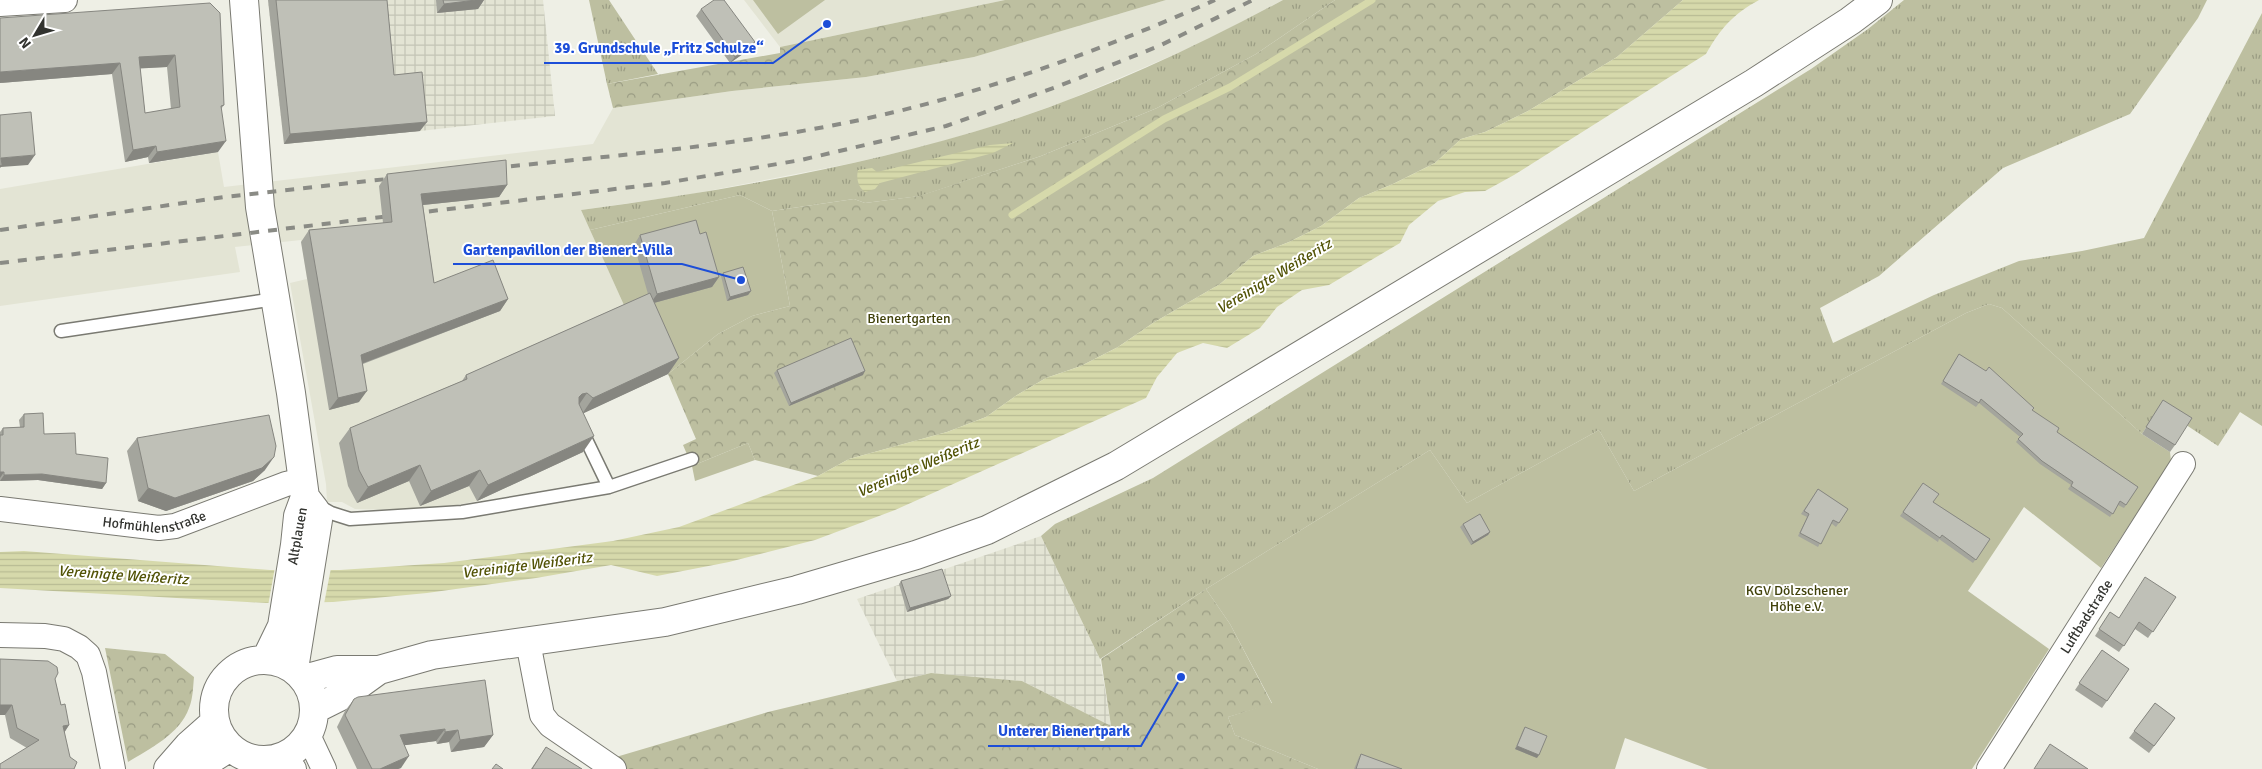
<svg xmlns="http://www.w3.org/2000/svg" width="2262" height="769" font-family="Signika,sans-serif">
<defs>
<pattern id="industrial-grid" width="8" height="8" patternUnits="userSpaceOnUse" patternTransform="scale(1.25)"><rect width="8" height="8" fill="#e3e4d4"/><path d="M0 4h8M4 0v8" fill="none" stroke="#c3c4b6"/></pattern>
<pattern id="grass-tufts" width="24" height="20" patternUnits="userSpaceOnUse" patternTransform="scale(1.25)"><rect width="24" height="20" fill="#bdbfa0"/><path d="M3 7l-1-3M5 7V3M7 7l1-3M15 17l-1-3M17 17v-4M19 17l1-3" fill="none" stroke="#9a9c83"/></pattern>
<pattern id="forest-crowns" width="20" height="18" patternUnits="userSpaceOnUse" patternTransform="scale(1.25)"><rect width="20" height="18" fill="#bdbfa0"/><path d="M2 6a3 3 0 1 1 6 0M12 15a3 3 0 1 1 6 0" fill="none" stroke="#9a9c83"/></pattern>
<pattern id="water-rules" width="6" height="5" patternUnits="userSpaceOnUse" patternTransform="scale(1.25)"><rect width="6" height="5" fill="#d6d9ab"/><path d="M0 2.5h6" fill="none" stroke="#b8bb93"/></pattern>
</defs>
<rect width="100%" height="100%" fill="#eeefe5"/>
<path fill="#e3e4d4" d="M744,0H1005L780,47Z
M1166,0H1283L1199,44L1066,101L1004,123L926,146L853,163L687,195L581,210L628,314L488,496L477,501L427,511L355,509L342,502H327L326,484L290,283L307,279L301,240L235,247L240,272L0,306V189L218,152L224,187L593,144L613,108L732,91L866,77L974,57Z"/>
<path fill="url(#industrial-grid)" d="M268,0H543L555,116L420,131L284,144Z
M1041,536L1100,659L1111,726L1022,681L931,673L897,681L857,599Z"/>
<path fill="url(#grass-tufts)" d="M589,0H609L658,74L607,84Z
M1283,0H1335L1256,54L1157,108L1041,156L920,196L865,203L854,199L772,211L740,195L590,230L581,210C723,191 866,166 1003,123C1100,92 1193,48 1283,0Z
M1904,0H2207L2198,18L2130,114L2003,168L1879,276L1820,308L1833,343L1934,295L2019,261L2082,251L2144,238L2262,13V426L2240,412L2218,446L2159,407L2142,434L2002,308L1989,304L1966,313L1634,491L1599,430L1467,503L1430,450L1206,589L1100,659L1041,536L1055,524L1153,478L1811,69L1868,29Z"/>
<path fill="url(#forest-crowns)" d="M1005,0H1166L974,57L866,77L732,91L613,108L607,84L780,53V47Z
M1335,0H1683L1617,57L1528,111L1485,132L1461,139L1435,163L1393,184L1359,198L1321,226L1289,242L1253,256L1220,284L1153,323L1118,347L1081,366L1046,378L1017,395L986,417L947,432L849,459L818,476L755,460L748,443L692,466L683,445L696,439L668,374L718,334L752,316L790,306L772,211L854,199L865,203L919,196L1041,156L1157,108L1256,54Z
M1206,589L1230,624L1272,704L1228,717L1235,735L1318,769H624L616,757L768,712L931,673L1022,681L1111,726L1101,659Z
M105,648L165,654L194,677C193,687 193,699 189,708C180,734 149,749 128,762Z"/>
<path fill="#bdbfa0" d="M753,0H825L778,34Z
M740,195L772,211L790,306L752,316L718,334L668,374L654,343L628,314L590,230Z
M1989,304L2002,308L2142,434L2170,452L2171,461L2101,568L2024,507L1968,591L2049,649L1972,769H1708L1625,738L1615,769H1318L1235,735L1228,717L1272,703L1230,624L1206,589L1430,450L1467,503L1599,430L1634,491L1966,313Z
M748,443L755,460L695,481L692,466Z"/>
<path fill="url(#water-rules)" d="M1683,0H1759C1733,14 1721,28 1706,54L1514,175L1485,191L1465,192L1438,201L1409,225L1400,243L1329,285L1302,290L1277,307L1260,328L1227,348L1203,343L1177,353L1157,377L1146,398L895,510L815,540L729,562L657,576L611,565L536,578L427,593L333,602L266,603L0,588V552L24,551L270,570H340L444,563L613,541L679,527L818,476L849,459L947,432L986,417L1017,395L1046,378L1081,366L1118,347L1153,323L1220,284L1253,256L1289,242L1321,226L1359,198L1393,184L1435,163L1461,139L1485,132L1528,111L1617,57Z
M1013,143L993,153L880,183L875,189L865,192C858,187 856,178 858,170L872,168L877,172L990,145Z"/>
<path fill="#eeefe5" d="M275,567L331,568L324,604L268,606Z"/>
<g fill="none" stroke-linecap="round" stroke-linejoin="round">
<path stroke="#d6d9ab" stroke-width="7" d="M1012,215L1164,119L1230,87L1372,0"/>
<g stroke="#7a7a72" stroke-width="15">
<path id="lane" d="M61,331L275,299
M581,429L609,487
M317,505L331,513L350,519L462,512L609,487L692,459"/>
</g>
<g stroke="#7a7a72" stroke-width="26">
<g id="street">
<path d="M0,4L65,0"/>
<path id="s1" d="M0,509L159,528L175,526L286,484L304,480"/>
<path d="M0,635L45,636L64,639L79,647L88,655L94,672L113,769"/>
<path d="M528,642L542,715L550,725L614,769"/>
<path d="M308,735L324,769"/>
<path d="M281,757L294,769"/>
<path id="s2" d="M1989,769L2183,464"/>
</g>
</g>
<g stroke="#7a7a72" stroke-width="30">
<path id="secondary" d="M244,0L260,207L291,393L305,497L298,516L295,545L282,626L266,659
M214 710a50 50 0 1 1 100 0a50 50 0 1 1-100 0Z
M294,669L318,520L315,510L305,497
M304,679L337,670H379L432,655L665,622L797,590L916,555L987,530L1116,466L1754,83L1850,21L1878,0
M315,709L347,693L379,670
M168,769L189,745L215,722
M187,769L202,765L230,747"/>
</g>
<use href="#lane" stroke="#fff" stroke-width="12"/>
<use href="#street" stroke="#fff" stroke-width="24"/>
<use href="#secondary" stroke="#fff" stroke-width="28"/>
<path stroke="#8a8b85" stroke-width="4" stroke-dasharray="9 9" stroke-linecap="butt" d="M493,168C613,156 732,146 850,122C976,96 1098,52 1215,0
M0,230L224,197L396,178
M0,263L665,183L801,160L946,126L1059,86L1159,46L1253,0"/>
</g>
<path fill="#a4a59d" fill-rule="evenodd" d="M268,0H387L394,75L420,131L284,144Z
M436,0H484L478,9L437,13Z
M210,3L224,105L221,109L218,152L149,163L148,157L125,162L112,74L0,83ZM167,67L171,109L145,113L140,68Z
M701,9L755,42L750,49L730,63L696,16Z
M387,174L507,185L499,197L423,205L434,283L508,299L500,311L363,364L359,402L329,410L301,242L309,230L383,223L379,186Z
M700,234L719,277L712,287L654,303L679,358L668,374L583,413V452L477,501L469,486L420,506L409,481L357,503L348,486L339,443L350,428L462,381L466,375L648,294L634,245L640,235Z
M723,273L751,291L748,295L727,301L721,276Z
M1957,357L2032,410L2057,432L2138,487L2124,508L2118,505L2110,517L2068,489L2071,485L2040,464L2016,442L2020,437L1979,403L1976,407L1941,384Z
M777,370L863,375L789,406L774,373Z
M2163,400L2175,445L2170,452L2142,434Z
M24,414L44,434L76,454L106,483L102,489L38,480L0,481V432L3,428L20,427L19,420Z
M137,438L265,470L253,481L166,511L138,501L127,451Z
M1923,483L1933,502L1990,539L1973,563L1939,539L1938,542L1900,516Z
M1818,489L1848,509L1836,527L1831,523L1818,547L1798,536L1807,517L1801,514Z
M1463,524L1490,532L1488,535L1471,545L1460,527Z
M901,581L951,596L948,599L907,612L899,584Z
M2176,597L2148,638L2135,629L2119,652L2095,636L2110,612L2119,618Z
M2102,650L2129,669L2102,708L2075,690Z
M0,659L55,679L61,705L69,725L64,733L27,748L10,738L5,715Z
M354,699L493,735L484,747L451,752L449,742L437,744L436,741L405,745L401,768L398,769H357L337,727L345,711Z
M2155,703L2175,718L2149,753L2129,738Z
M1525,727L1537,758L1515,749L1523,730Z
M546,747L582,769H531Z
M1361,754L1402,769H1354L1359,757Z"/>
<path fill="#868680" d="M476,0H484L478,9L437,13L444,4Z
M755,42L750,49L730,63L735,57Z
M175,55L167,67L131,69L139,57Z
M120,63L112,74L0,83V72Z
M427,122L420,131L284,144L290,134Z
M226,141L218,152L149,163L157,152Z
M156,146L148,157L125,162L133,150Z
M35,155L28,165L1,167L0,168V160L1,158Z
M507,185L499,197L413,206L421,194Z
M719,277L712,287L650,304L657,294Z
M751,291L748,295L727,301L730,297Z
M508,299L500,311L353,367L361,355Z
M679,358L668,374L582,414L593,398Z
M865,371L863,375L789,406L791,403Z
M367,391L359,402L329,410L338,398Z
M587,393L576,409L579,397L582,394Z
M594,436L583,452L477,501L488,485Z
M274,457L265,470L253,481L166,511L138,501L148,488Z
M420,465L409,481L357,503L368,487Z
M480,470L469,486L420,506L431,491Z
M0,472H4L0,478Z
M42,474L106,483L102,489L38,480L0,481L4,475Z
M1490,532L1488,535L1471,545L1473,542Z
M951,596L948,599L907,612L910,608Z
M0,705H12L5,715H0Z
M69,725L62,736L63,726Z
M445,729L436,741L392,747L400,735Z
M458,730L449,742L437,744L445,732Z
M493,735L484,747L451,752L460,740Z
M1517,746L1539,755L1537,758L1515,749Z
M409,756L401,768L398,769H380Z"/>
<path fill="#bfc0b7" stroke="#868680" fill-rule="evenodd" d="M276,0H387L394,75L422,72L427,122L290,134Z
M443,0H476L444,4Z
M714,0H724L755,42L735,57L701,9Z
M210,3L220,13L224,105L221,106L226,141L157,152L156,146L133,150L120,63L0,72V18ZM175,55L180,107L145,113L139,57Z
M31,112L35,155L1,158L2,165L0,166V115Z
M506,160L507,185L421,194L434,283L493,260L508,299L361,355L367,391L338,398L309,230L392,222L387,174Z
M696,220L700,234L706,232L719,277L657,294L640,235Z
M743,267L751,291L730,297L723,273Z
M650,293L679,358L593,398L587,393L582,394L579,397V404L594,436L488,485L480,470L431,491L420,465L368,487L359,470L350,428L467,379L466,375Z
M851,338L865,371L791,403L777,370Z
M1959,354L1986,371L1989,367L2034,408L2032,410L2059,428L2057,432L2138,487L2126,505L2120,501L2113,514L2071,486L2073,482L2042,461L2018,439L2023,434L1981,399L1979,403L1943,381Z
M2163,400L2192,418L2175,445L2146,427Z
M43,413L44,434L75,433L76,454L108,458L106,483L42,474L4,475V472H0V435H3V428L24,427V414Z
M269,415L276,446L274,457L262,468L175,498L148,488L137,438Z
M1923,483L1939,494L1933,502L1990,539L1976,560L1942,535L1940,538L1903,512Z
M1818,489L1848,509L1839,523L1833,520L1821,544L1800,533L1809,514L1804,511Z
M1480,514L1490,532L1473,542L1463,524Z
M942,569L951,596L910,608L901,581Z
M2145,577L2176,597L2153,632L2139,622L2124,646L2099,629L2110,612L2119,618Z
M2102,650L2129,669L2107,701L2079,683Z
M0,659L48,661L57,667L58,673L55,679L61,705L65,704L69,725L63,726L70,757L77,762L74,769H0V764L39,740L17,728L12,705H0Z
M485,680L493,735L460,740L458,730L445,732V729L400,735L409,756L380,769H372L345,715L354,699L358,697Z
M2155,703L2175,718L2154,746L2134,731Z
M1525,727L1547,736L1539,755L1517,746Z
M2050,744L2088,769H2034Z
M546,747L582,769H532Z
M1361,754L1402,769H1356Z
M496,764L503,769H492Z"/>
<g text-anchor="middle" stroke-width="4" stroke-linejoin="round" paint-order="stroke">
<g font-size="14" fill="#41420b" stroke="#fff">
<text x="909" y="323">Bienertgarten</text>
<text x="1797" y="595">KGV Dölzschener<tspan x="1797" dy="16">Höhe e.V.</tspan></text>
</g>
<g font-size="14" fill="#32332f" stroke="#fff">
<text dy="5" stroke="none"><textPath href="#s1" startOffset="156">Hofmühlenstraße</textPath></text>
<text transform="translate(297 536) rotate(-80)" y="5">Altplauen</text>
<text dy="5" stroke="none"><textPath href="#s2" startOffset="181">Luftbadstraße</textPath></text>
</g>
<g font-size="15" font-style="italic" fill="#525306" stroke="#fff">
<text transform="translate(1274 276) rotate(-31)" y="5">Vereinigte Weißeritz</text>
<text transform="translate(918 467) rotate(-23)" y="5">Vereinigte Weißeritz</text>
<text transform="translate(527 565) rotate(-7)" y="5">Vereinigte Weißeritz</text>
<text transform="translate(123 575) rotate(4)" y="5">Vereinigte Weißeritz</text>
</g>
</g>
<path fill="none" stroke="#1d4ed8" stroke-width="2" d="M827 24L773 63H544M741 280L682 264H453M1181 677L1141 746H988"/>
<g fill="#1d4ed8" stroke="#fff" stroke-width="2">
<circle cx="827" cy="24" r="5"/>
<circle cx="741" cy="280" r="5"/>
<circle cx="1181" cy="677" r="5"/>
</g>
<g font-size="15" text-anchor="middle" font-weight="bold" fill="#1d4ed8" stroke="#fff" stroke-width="4" stroke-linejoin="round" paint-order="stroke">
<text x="659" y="53">39. Grundschule „Fritz Schulze“</text>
<text x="568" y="255">Gartenpavillon der Bienert-Villa</text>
<text x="1064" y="736">Unterer Bienertpark</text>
</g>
<g transform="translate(35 35) rotate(232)" stroke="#ffffff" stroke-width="4" paint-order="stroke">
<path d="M0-4L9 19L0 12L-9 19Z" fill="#32332f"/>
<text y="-8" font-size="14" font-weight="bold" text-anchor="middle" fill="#32332f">N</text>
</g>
</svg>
